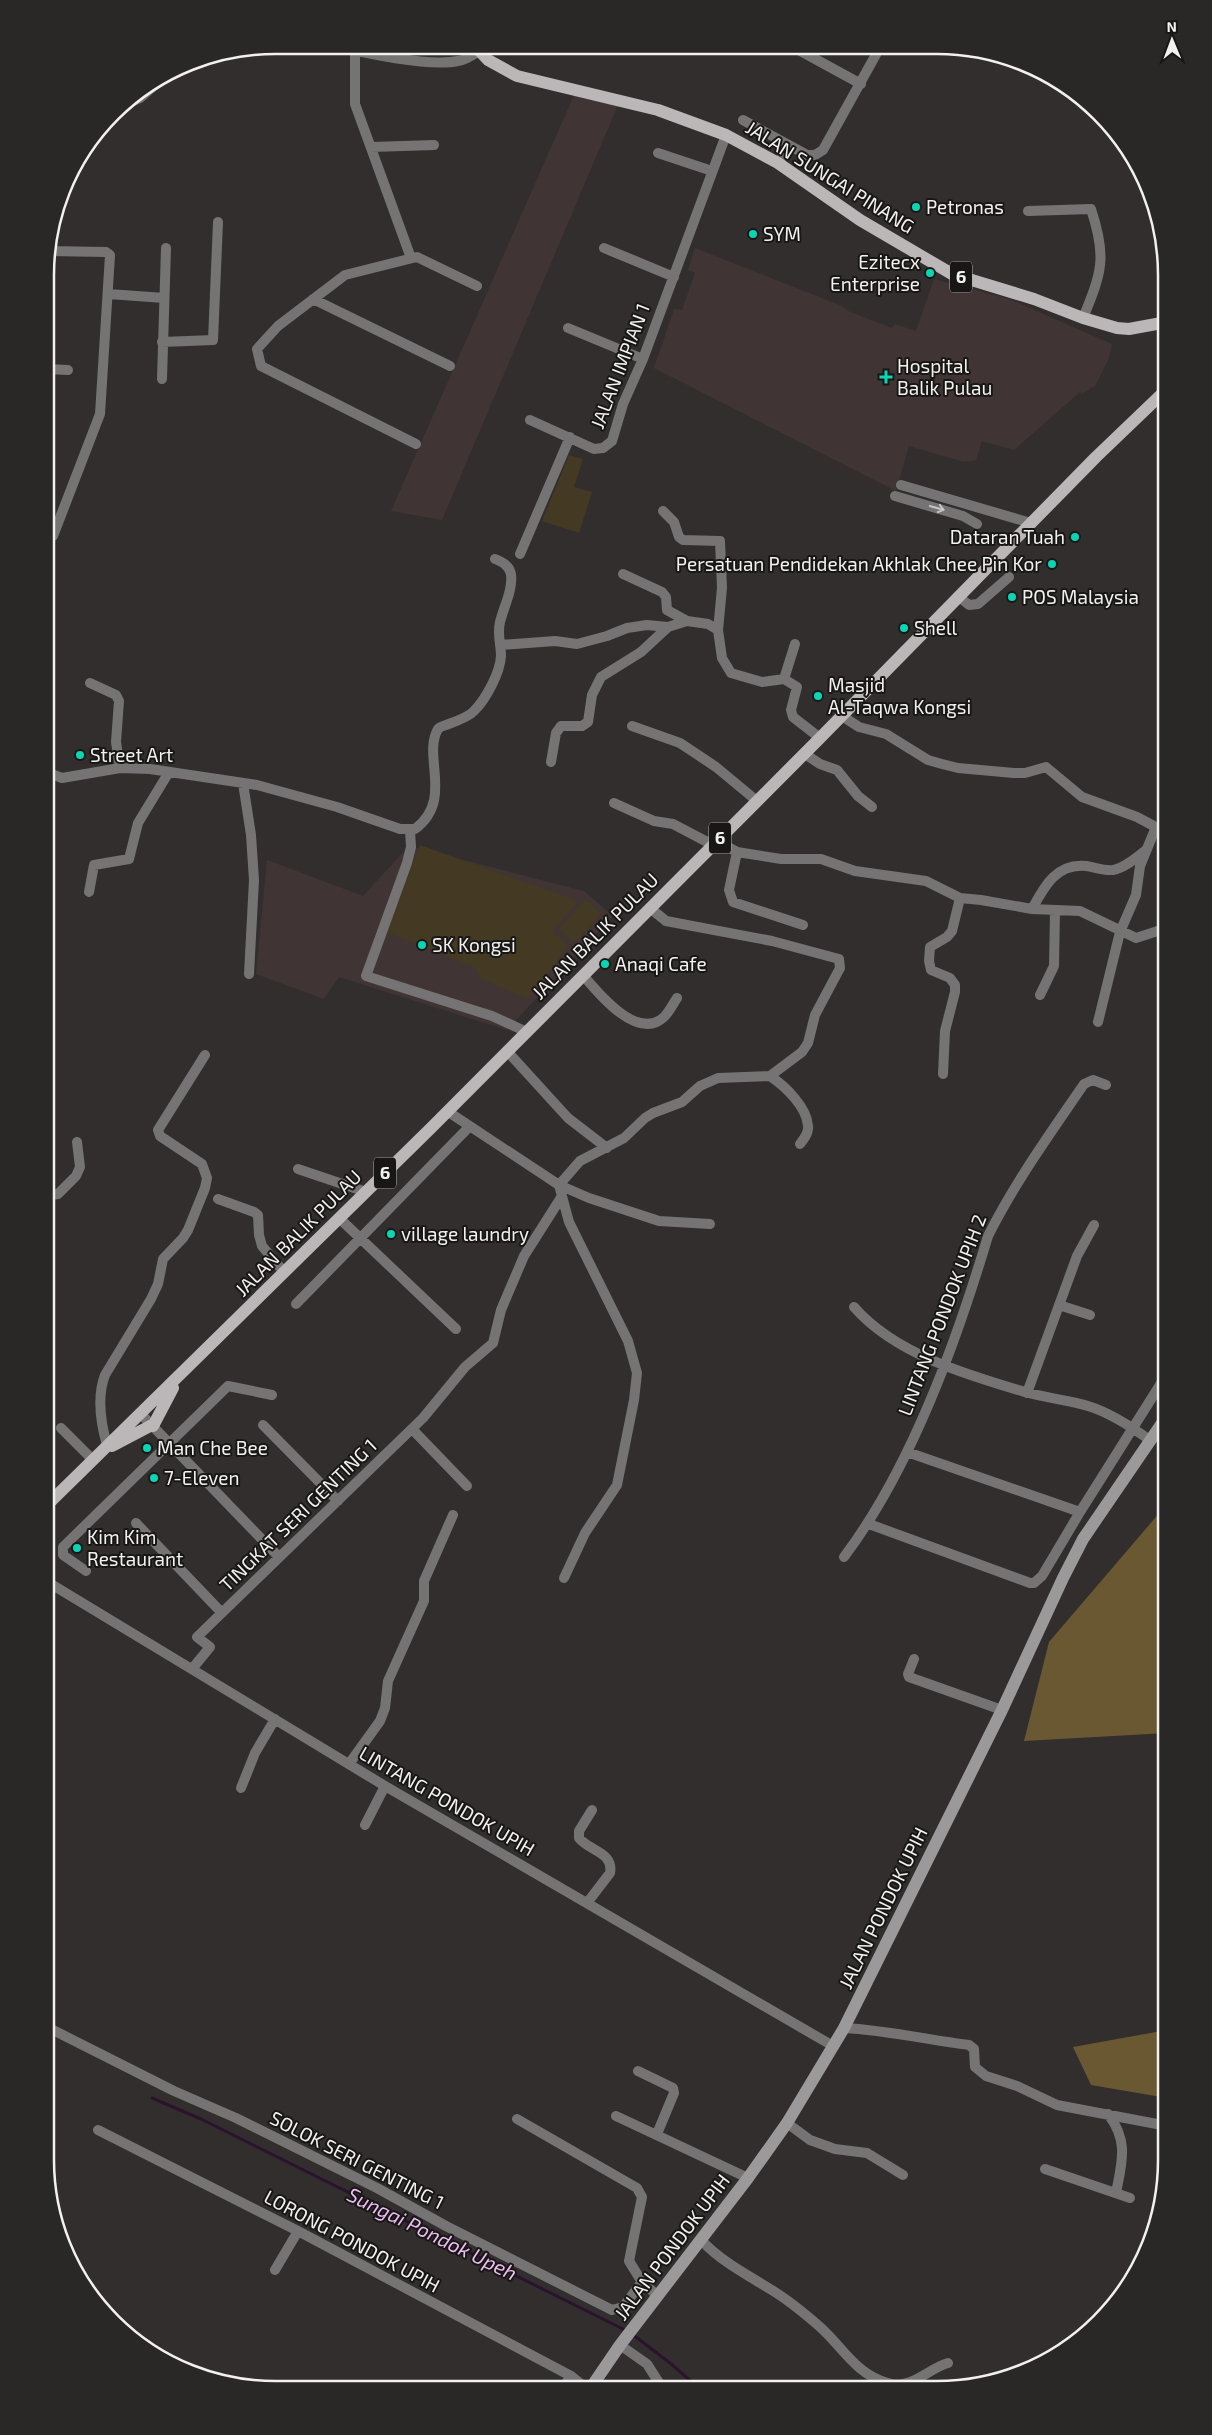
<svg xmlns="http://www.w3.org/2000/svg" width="1212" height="2435" font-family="'Exo 2',sans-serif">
<rect width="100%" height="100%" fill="#322e2e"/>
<path fill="#403534" d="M574,95L618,105L442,520L391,511Z
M695,248L842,306L848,311L892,328L895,324L916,331L934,279L1009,299L1112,344L1109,358L1095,386L1083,393L1080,392L1014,450L982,441L976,460L964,462L909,446L896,491L654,368L674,309L682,310L695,273L688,270Z
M409,846L584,891L613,916L507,1030L339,977L324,999L256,974L267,860L363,896Z"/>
<path fill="#443923" d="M569,455L583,459L574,487L592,492L579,533L542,521Z
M420,845L578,901L553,931L568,946L528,999L481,979L474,967L387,932Z
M586,899L601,914L574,943L559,929Z"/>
<path fill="#6a5832" d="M1167,1504V1733L1024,1741L1049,1642Z
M1167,2030V2098L1091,2085L1073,2047Z
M1146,2255L1119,2300L1096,2323Z"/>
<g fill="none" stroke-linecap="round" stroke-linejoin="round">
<path stroke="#2b132e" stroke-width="3" d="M152,2098L201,2119L627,2331
M632,2334L670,2363L700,2389"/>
<path stroke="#757374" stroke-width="10" d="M332,45C362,53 429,67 458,61C466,60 472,56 479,51
M795,48L861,84
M355,51V104L411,258
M118,108L140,98L164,77
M743,120L807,155H815L823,150L879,49
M371,147L434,145
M658,153L712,171
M778,163L789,145
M1028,211L1091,209C1107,257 1102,272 1083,318
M604,248L674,277
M47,251L106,252L110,255L100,414L53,536
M109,294L164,298
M313,299L450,366
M568,328L643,359
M162,342L213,340L218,222
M47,369L68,370
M162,379L166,248
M530,420L594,449L603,448L612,441L623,404L643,359L726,135
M416,444L261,366L257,349L278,326L345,275L417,257L477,286
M901,485L1031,523
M895,496L963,516L977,524
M663,511L674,522L679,537L683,540L720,541L722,588L718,630
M520,554L570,437
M623,574L662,592L666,597L667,610L687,621
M958,596L969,605L978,604L1009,577
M500,645L555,641L577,644L607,636L627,628L647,625L668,627L687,621L708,624L718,630L722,658L731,673L762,682L784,679L797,687L791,710L793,717L820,738
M784,679L795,644
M90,683L116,695L119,701L116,742L120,768
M842,716L859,727L886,734L928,760L942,764L958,768L1014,773H1025L1046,767L1082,797L1137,817L1167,833
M632,726L680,743L716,767L757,801
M805,754L820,764L837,770L858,796L872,807
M551,762L556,733L561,726H582L588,722L592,695L601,677L641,652L668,627
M46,772L62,778L120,768L150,769L257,785L337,807L400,829H415C454,800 422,756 438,729C440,725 465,721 474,711C486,699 500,673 501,656C501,645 497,634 500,622C504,606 513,590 511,574C509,565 502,562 495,559
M243,783L251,835L254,880L249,974
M614,803L654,821L673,824L713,845
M410,830L411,847L407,863L366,976L492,1016L527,1032
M1162,830L1167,803
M717,841L737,852L781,859H821L855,871L926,881L960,898L981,900L1032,909L1080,911L1136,938L1167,928
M737,852L729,890L733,902L803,925
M89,892L94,865L129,859L138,823L169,772
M650,908L666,921L772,941L839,959L840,968L815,1015L808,1043L802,1052L770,1076L718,1078L700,1086L682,1102L653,1113L645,1118L624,1138L580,1161L559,1185L589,1198L659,1221L710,1224
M1032,909C1044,887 1056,863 1086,866C1094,867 1104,871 1113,870C1125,868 1137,857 1146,850
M583,975C598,993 638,1042 664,1017C669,1012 673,1004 677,998
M1040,995L1054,966L1055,911
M1098,1022L1120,932L1136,895L1140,866L1156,827
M507,1051L568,1118L607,1148
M943,1074L945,1031L955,992V985L950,978L931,970L929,961L930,947L947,937L952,931L960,898
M770,1076C785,1086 807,1107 808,1126C809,1133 804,1139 800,1144
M447,1111L559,1185L569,1222L628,1341L637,1373L634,1400L617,1485L585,1533L564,1578
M298,1169L366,1192
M46,1196L58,1194L76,1176L80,1167L77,1142
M218,1199L254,1212L258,1215L259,1235L262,1246L284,1272
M339,1218L456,1329
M296,1304L469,1127
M1059,1305L1090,1315
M854,1307C895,1354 967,1375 1025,1392C1046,1398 1068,1400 1088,1406C1111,1413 1132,1427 1151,1441
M1027,1393L1077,1256L1094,1225
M140,1413L279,1557
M263,1425L338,1501
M61,1428L92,1459
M412,1429L467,1486
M107,1445C101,1424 97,1396 105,1375L151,1299L158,1284L163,1259L183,1238L188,1230L205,1188L207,1178L202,1164L160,1136L158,1130L205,1055
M907,1452L1080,1512
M136,1523L222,1613
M869,1524L1030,1583H1034L1042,1576L1080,1512L1165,1377
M844,1557C911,1468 956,1343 988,1236C1015,1182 1050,1134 1084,1084L1093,1080L1106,1085
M86,1571L63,1555V1547L228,1386L272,1395
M46,1581L385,1786L833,2046
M914,1659L908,1674L909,1677L1002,1710
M192,1669L210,1647L197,1637L423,1418L465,1367L493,1343L501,1310L524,1256L562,1196
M349,1764L380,1721L385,1708L388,1681L424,1601V1581L453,1515
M241,1788L255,1753L275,1719
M365,1825L385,1786
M587,1903L610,1873C614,1852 589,1851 579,1838V1831L592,1810
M45,2026L174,2091L236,2118L377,2188L446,2226L612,2310L623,2307L642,2282
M844,2028C886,2030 928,2040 969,2045L974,2049L975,2067L986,2076L1017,2086L1057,2105L1162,2125
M638,2071L673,2088L674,2093L657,2134
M1108,2114C1129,2141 1122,2162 1116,2193
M616,2116L748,2178
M517,2119L637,2188L642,2197L629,2261L642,2282L658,2296
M787,2123L810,2140L835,2149L867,2153L903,2175
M98,2130L298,2231L571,2376L587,2389
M1045,2169L1130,2198
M702,2241C722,2262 746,2274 770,2289C787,2299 804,2313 819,2326C842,2346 856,2375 888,2383C912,2390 927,2369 948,2363
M275,2270L298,2231
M620,2345L647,2364L663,2389
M562,2389L571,2376"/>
<path stroke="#9c999b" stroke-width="12" d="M590,2389L620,2345L748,2178L787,2123L844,2028L1002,1710L1063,1578L1083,1539L1167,1416"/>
<path stroke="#bbb7b8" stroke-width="12" d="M475,46L488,60L517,76L658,110L726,135L778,163L860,220L952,274L1034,299L1083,318L1117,328L1129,329L1167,322
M153,1426L173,1388
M112,1446L152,1425
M46,1506L431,1128L820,738L1096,457L1167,389"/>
</g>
<defs><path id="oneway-shaft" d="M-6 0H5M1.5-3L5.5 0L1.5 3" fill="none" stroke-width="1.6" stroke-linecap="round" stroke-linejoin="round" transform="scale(1.25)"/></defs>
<use stroke="#c7c5c5" href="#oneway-shaft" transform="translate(937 508) rotate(16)"/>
<g fill="#0cd5b5" stroke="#181716" stroke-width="2">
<circle cx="916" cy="207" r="5"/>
<circle cx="753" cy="234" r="5"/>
<circle cx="930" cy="273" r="5"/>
<path d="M883.5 369.5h5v5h5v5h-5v5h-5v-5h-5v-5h5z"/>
<circle cx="1075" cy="537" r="5"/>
<circle cx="1052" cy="564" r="5"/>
<circle cx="1012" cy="597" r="5"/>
<circle cx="904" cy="628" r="5"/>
<circle cx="818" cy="696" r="5"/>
<circle cx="80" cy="755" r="5"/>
<circle cx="422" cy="945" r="5"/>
<circle cx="605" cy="964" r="5"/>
<circle cx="391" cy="1234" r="5"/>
<circle cx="147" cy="1448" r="5"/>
<circle cx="154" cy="1478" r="5"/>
<circle cx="77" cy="1548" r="5"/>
</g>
<g text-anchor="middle" stroke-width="4" stroke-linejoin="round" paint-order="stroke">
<g fill="#181716" stroke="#b1b0af" stroke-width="1">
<rect x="950" y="261.5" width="22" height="31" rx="4"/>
<rect x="709" y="822.5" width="22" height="31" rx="4"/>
<rect x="374" y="1157.5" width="22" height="31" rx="4"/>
</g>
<g font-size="18" font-weight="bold" fill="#f3f1f0">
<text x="961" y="283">6</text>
<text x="720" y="844">6</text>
<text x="385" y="1179">6</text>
</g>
<g font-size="19" fill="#f3f1f0" stroke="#181716">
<text transform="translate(830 177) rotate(32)" y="7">JALAN SUNGAI PINANG</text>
<text transform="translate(620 366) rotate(-69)" y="7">JALAN IMPIAN 1</text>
<text transform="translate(595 936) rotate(-45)" y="7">JALAN BALIK PULAU</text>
<text transform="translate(298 1233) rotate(-45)" y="7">JALAN BALIK PULAU</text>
<text transform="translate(942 1315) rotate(-69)" y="7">LINTANG PONDOK UPIH 2</text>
<text transform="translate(298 1515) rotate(-44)" y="7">TINGKAT SERI GENTING 1</text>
<text transform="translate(447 1801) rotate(30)" y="7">LINTANG PONDOK UPIH</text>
<text transform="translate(883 1908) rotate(-64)" y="7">JALAN PONDOK UPIH</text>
<text transform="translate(357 2160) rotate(27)" y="7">SOLOK SERI GENTING 1</text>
<text transform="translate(352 2241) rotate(28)" y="7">LORONG PONDOK UPIH</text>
<text transform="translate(672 2247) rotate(-53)" y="7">JALAN PONDOK UPIH</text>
</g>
<g font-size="19" fill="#f3f1f0" stroke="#181716" text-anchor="start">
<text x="926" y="214">Petronas</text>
<text x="763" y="241">SYM</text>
<text x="920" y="269" text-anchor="end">Ezitecx<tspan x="920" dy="22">Enterprise</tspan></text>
<text x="897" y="373">Hospital<tspan x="897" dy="22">Balik Pulau</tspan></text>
<text x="1065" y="544" text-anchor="end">Dataran Tuah</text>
<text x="1042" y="571" text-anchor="end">Persatuan Pendidekan Akhlak Chee Pin Kor</text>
<text x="1022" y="604">POS Malaysia</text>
<text x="914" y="635">Shell</text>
<text x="828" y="692">Masjid<tspan x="828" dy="22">Al-Taqwa Kongsi</tspan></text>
<text x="90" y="762">Street Art</text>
<text x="432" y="952">SK Kongsi</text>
<text x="615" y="971">Anaqi Cafe</text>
<text x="401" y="1241">village laundry</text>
<text x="157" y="1455">Man Che Bee</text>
<text x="164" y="1485">7-Eleven</text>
<text x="87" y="1544">Kim Kim<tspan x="87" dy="22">Restaurant</tspan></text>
</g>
<g font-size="20" font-style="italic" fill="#eebdf3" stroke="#181716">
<text transform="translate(432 2234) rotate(26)" y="7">Sungai Pondok Upeh</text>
</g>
</g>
<path d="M0 0H1212V2435H0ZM275 54H937A221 221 0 0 1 1158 275V2160A221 221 0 0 1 937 2381H275A221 221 0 0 1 54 2160V275A221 221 0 0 1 275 54Z" fill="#2a2827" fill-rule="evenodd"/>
<path fill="none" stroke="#f3f1f0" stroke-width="2.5" d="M275 54H937A221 221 0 0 1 1158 275V2160A221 221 0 0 1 937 2381H275A221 221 0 0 1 54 2160V275A221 221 0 0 1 275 54Z"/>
<g transform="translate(1172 40) rotate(359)" stroke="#181716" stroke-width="4" paint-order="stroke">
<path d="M0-4L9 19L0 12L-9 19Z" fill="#f3f1f0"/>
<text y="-8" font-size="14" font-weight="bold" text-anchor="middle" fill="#f3f1f0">N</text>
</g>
</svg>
